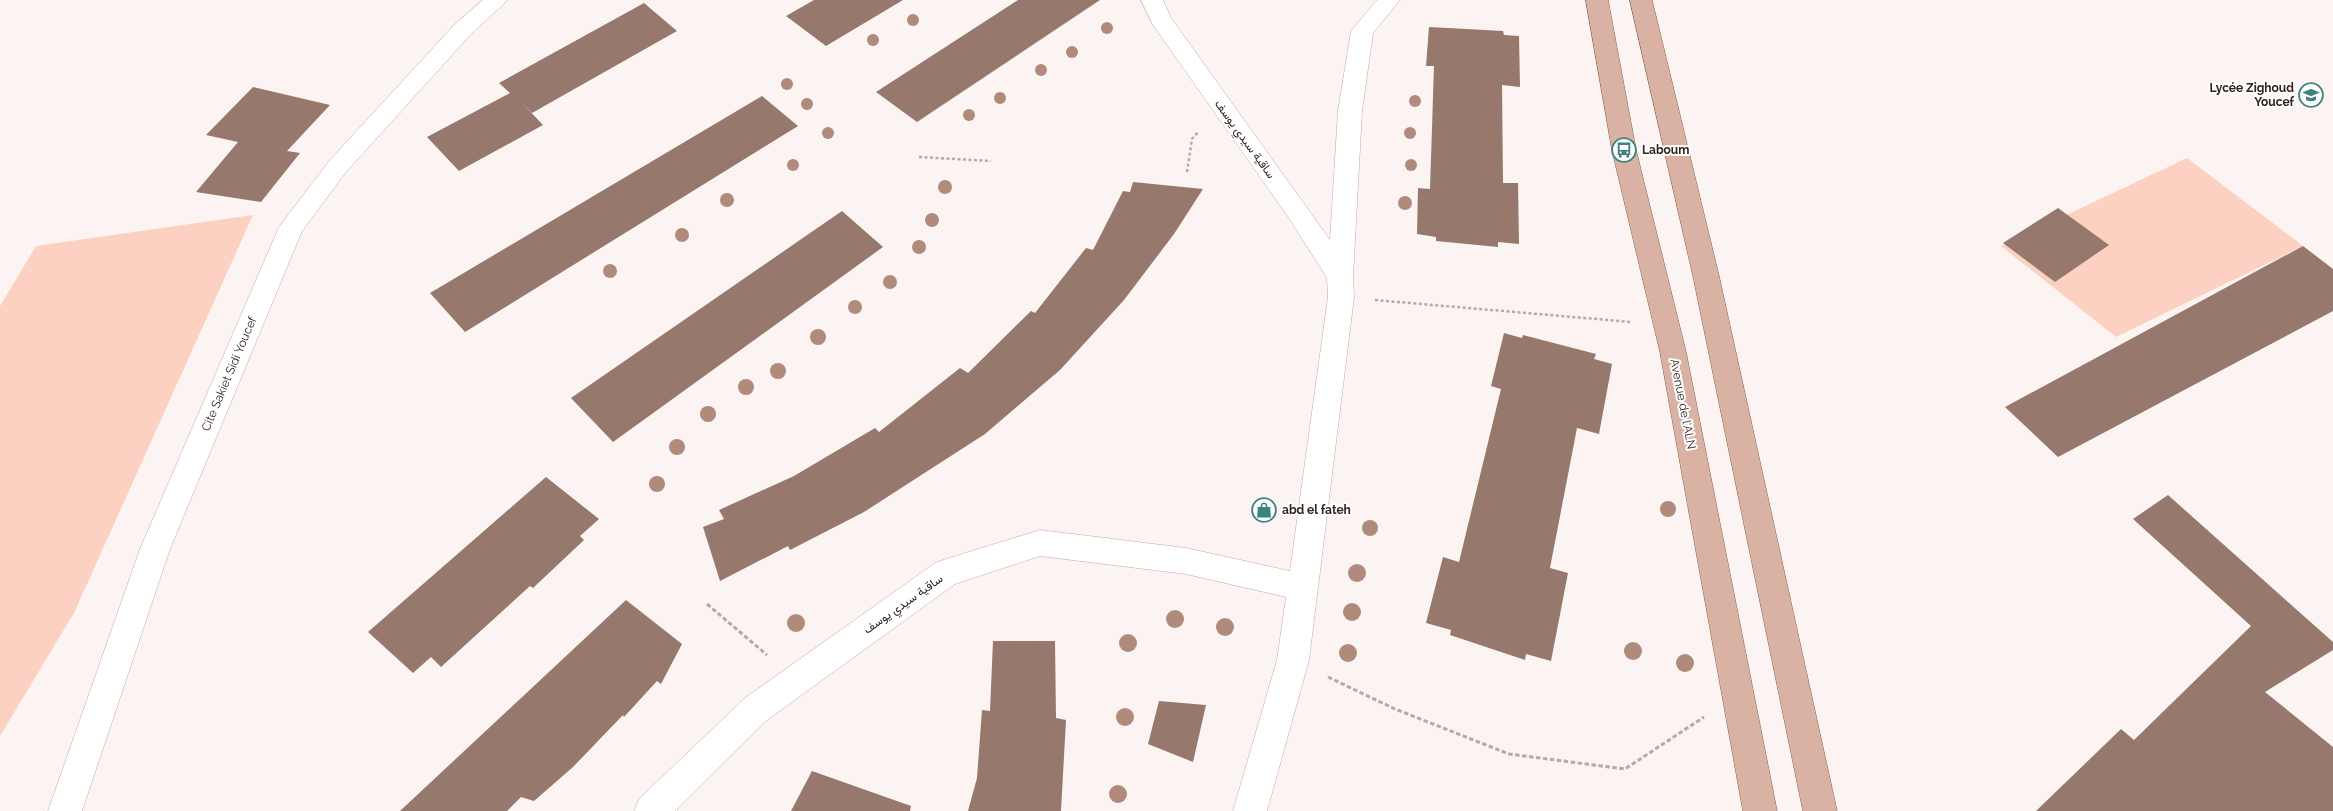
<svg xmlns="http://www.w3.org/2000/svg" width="2333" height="811" font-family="Raleway,Vazirmatn,sans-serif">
<rect width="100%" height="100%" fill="#fbf4f2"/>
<path fill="#fcd1c1" d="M2187,158L2303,246L2116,337L2001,246Z
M253,215L74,613L0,736V306L36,246Z"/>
<path fill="#96786d" d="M814,0H903L826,46L786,16Z
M1018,0H1100L917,122L876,92Z
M644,3L677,31L532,113L520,101L543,125L459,171L427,137L510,93L499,83Z
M1429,27L1503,31L1504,35L1519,36L1520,87L1502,85L1503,183H1518L1519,244L1498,242V247L1436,241V237L1417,234L1418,188L1430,189L1434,66H1426Z
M253,87L330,105L287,151L300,153L261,202L196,192L238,142L206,135Z
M762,96L798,126L465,332L430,293Z
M1133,182L1203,189L1174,234L1124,300L1060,370L985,434L864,512L790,550L788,546L720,581L703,527L724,519L719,510L794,476L875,428L879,432L960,368L968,373L1031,311L1035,313L1086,248L1093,250L1123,191L1130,192Z
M2058,208L2109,245L2055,282L2003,243Z
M842,211L883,247L613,442L571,398Z
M2303,246L2333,269V311L2058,457L2005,407Z
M1504,333L1522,338L1523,335L1596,354L1594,359L1612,364L1599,434L1577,428L1550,568L1568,573L1551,661L1526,654L1525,660L1450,635L1451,630L1426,623L1443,557L1459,562L1501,389L1491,386Z
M546,477L599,519L580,536L584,540L533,588L530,586L441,667L431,657L413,673L368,632Z
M2168,495L2333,642V650L2265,692L2333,747V811H2036L2121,729L2134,740L2251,626L2133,519Z
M626,600L682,644L661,684L657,681L624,717L623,715L573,767L534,801L521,797L507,811H400Z
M993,641H1055L1056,718L1066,720L1061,811H968L977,778L982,710L990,711Z
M1159,701L1206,705L1193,762L1148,744Z
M812,771L911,806L910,811H791Z"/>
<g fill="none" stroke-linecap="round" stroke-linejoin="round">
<g stroke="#c6a79b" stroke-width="1">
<path id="minor" d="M483,0H508L472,33L346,172L302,231L170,549L82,811H48L140,549L279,227L330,160L456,23Z
M1141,0H1163L1171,18L1330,240L1338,111L1351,31L1377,0H1400L1373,33L1362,111L1353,277L1354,297L1309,660L1267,811H1233L1277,660L1286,597L1186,574L1040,556L955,584L767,720L675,811H634L639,799L745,698L935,563L946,559L1040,530L1186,548L1290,571L1328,297L1327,278L1289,218L1153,25Z"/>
</g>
<g stroke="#8e5e4d" stroke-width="1">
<path id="primary" d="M1586,0H1608L1636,150L1686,352L1777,811H1743L1660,352L1612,150Z
M1630,0H1652L1719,276L1837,811H1803L1693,276Z"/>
</g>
<path stroke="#b4aba8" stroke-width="2.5" stroke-dasharray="3 2.5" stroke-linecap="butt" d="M919,157L991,161
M1187,172L1192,139L1199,131
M1375,300L1631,322"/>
<path stroke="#b4aba8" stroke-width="3" stroke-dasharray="4.5 2.5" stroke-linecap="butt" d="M707,604L767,655
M1328,677L1395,709L1509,754L1625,769L1704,717"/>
<use href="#minor" fill="#fff" fill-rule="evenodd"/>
<use href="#primary" fill="#d9b2a3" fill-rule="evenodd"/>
</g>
<g fill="#b08a7b">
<circle cx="913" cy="20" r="6"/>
<circle cx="1107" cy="28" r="6"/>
<circle cx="873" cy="40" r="6"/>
<circle cx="1072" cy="52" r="6"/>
<circle cx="1041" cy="70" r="6"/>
<circle cx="787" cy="84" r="6"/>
<circle cx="1000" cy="98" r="6"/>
<circle cx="1415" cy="101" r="6"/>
<circle cx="807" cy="104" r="6"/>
<circle cx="969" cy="115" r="6"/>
<circle cx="828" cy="133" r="6"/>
<circle cx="1410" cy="133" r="6"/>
<circle cx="793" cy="165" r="6"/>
<circle cx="1411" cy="165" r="6"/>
<circle cx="945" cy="187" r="7"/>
<circle cx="727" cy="200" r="7"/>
<circle cx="1405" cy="203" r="7"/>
<circle cx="932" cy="220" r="7"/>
<circle cx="682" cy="235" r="7"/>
<circle cx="919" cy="247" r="7"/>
<circle cx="610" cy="271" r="7"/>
<circle cx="890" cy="282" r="7"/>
<circle cx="855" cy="307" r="7"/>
<circle cx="818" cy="337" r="8"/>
<circle cx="778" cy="371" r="8"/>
<circle cx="746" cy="387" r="8"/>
<circle cx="708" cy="414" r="8"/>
<circle cx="677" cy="447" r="8"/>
<circle cx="657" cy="484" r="8"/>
<circle cx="1668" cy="509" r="8"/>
<circle cx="1370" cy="528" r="8"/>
<circle cx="1357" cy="573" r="9"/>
<circle cx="1352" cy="612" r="9"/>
<circle cx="1175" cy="619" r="9"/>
<circle cx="796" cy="623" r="9"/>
<circle cx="1225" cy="627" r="9"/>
<circle cx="1128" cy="643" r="9"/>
<circle cx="1633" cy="651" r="9"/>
<circle cx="1348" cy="653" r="9"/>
<circle cx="1685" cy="663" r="9"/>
<circle cx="1125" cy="717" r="9"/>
<circle cx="1118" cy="794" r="9"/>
</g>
<defs>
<g id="school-ring" transform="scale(1.25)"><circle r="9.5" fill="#fff" stroke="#3d847f" stroke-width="1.5"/><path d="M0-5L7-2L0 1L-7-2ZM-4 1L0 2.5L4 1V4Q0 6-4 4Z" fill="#3d847f"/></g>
<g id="bus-ring" transform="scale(1.25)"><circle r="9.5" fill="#fff" stroke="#3d847f" stroke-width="1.5"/><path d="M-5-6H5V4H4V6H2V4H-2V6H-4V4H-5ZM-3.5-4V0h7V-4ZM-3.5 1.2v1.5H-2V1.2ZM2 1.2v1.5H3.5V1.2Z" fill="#3d847f"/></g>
<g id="shop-ring" transform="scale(1.25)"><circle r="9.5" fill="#fff" stroke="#3d847f" stroke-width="1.5"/><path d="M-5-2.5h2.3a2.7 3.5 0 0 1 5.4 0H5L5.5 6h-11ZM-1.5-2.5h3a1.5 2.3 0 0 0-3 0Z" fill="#3d847f"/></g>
</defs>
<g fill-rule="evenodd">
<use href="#school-ring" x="2311" y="95"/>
<use href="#bus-ring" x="1624" y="150"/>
<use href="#shop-ring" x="1264" y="510"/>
</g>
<g text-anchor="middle" stroke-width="4" stroke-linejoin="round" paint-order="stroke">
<g font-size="12" font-weight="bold" fill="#30241f" stroke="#fff" text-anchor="start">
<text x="2294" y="92" text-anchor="end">Lycée Zighoud<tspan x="2294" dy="14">Youcef</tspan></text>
<text x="1642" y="154">Laboum</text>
<text x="1282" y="514">abd el fateh</text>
</g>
<g font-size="12" fill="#30241f" stroke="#fff">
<text transform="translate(1245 139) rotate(54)" y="4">ساقية سيدي يوسف</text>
<text transform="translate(229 374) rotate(-67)" y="4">Cite Sakiet Sidi Youcef</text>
<text transform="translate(1683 404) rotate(79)" y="4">Avenue de l'ALN</text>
<text transform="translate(903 604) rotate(-35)" y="4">ساقية سيدي يوسف</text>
</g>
</g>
</svg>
